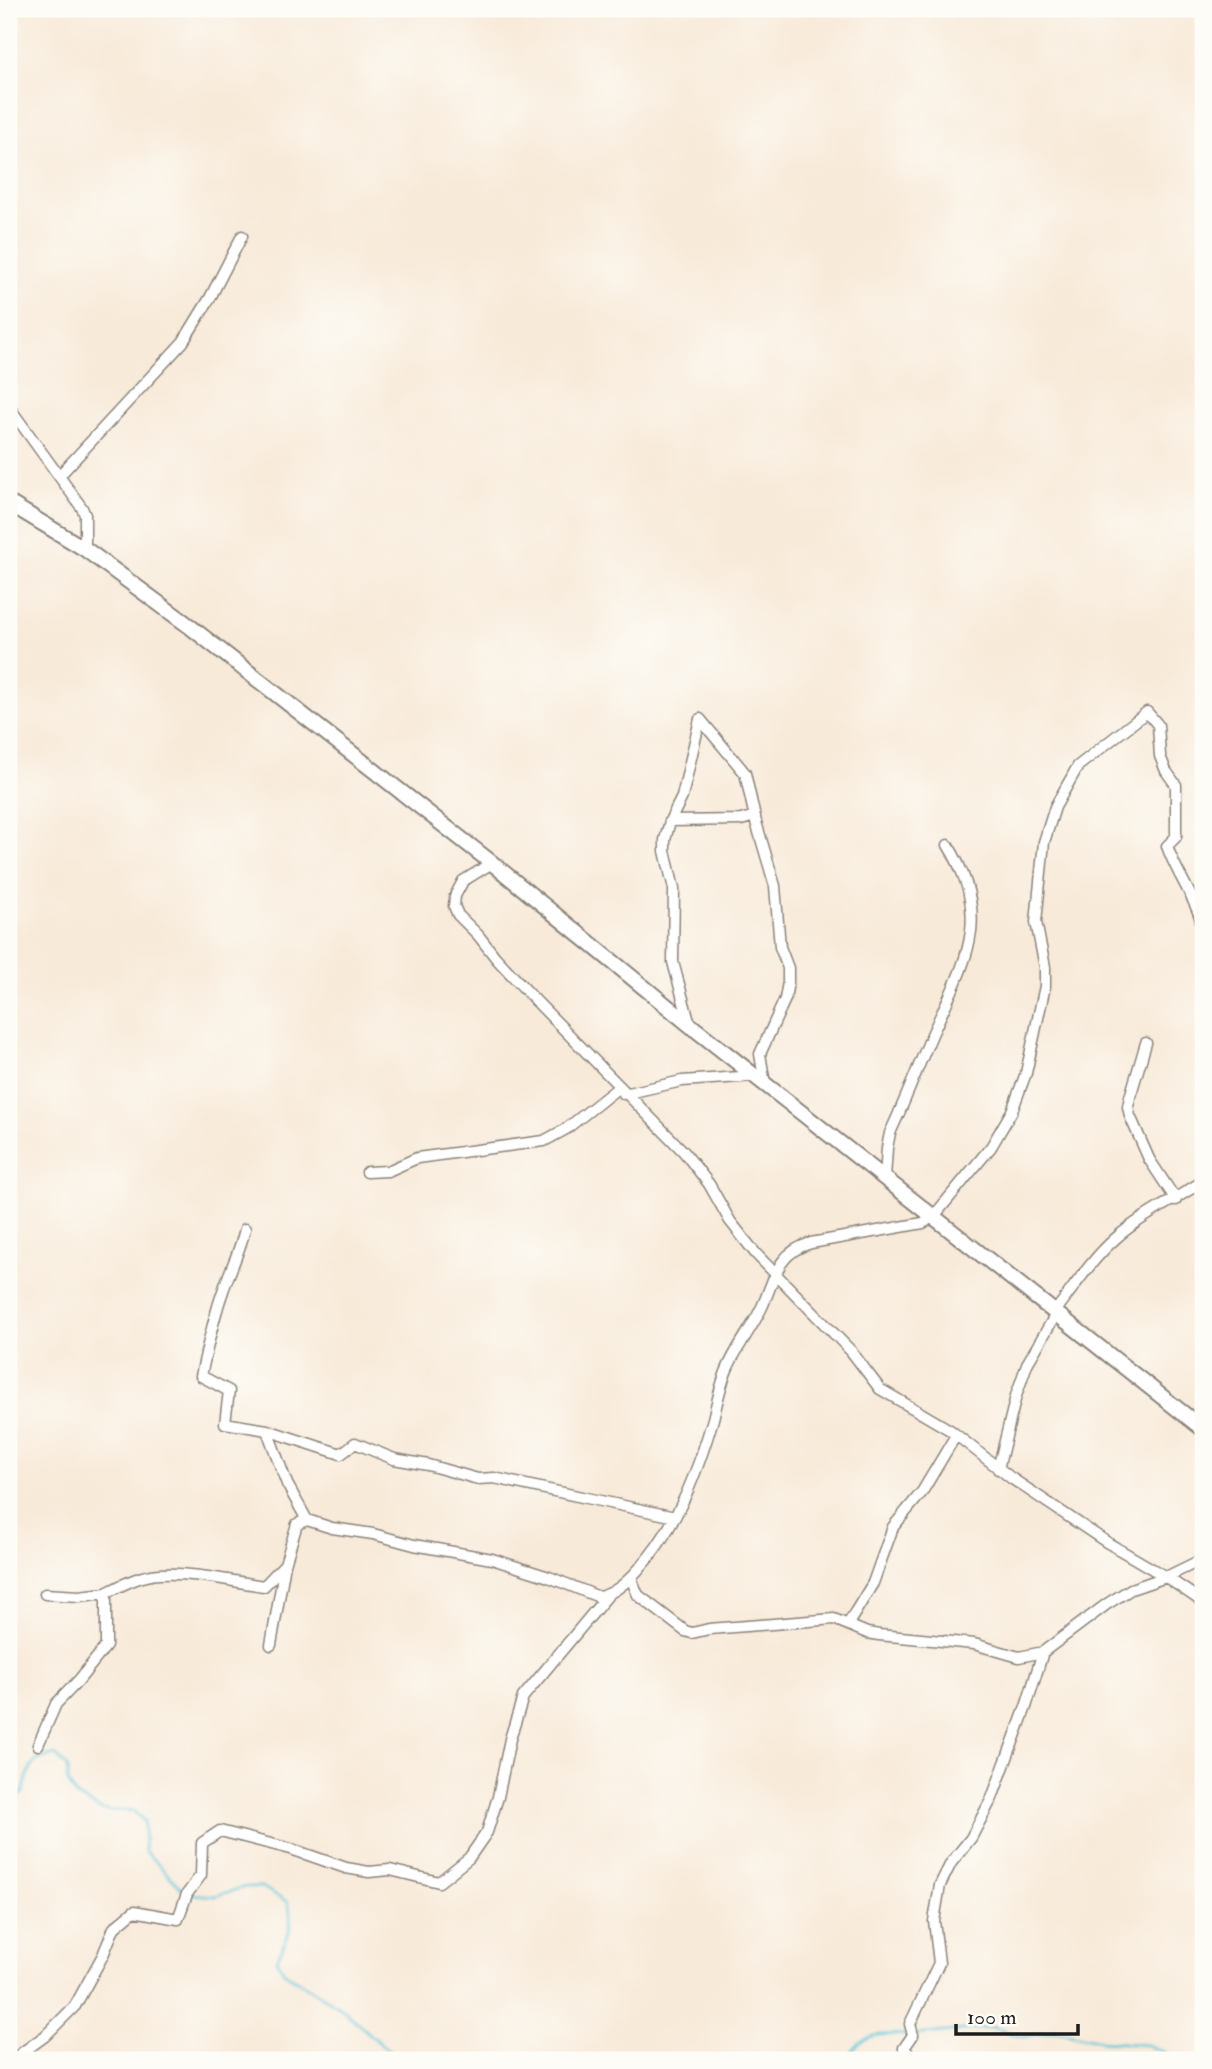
<svg xmlns="http://www.w3.org/2000/svg" width="1212" height="2069" font-family="'IM FELL Double Pica',serif">
<rect width="100%" height="100%" fill="#fdfcf7"/>
<filter id="ink" filterUnits="userSpaceOnUse"><feTurbulence type="fractalNoise" baseFrequency=".0143" numOctaves="2"/><feDisplacementMap in="SourceGraphic" scale="14" xChannelSelector="R" yChannelSelector="G"/><feConvolveMatrix kernelMatrix="1 2 1 2 8 2 1 2 1" color-interpolation-filters="sRGB"/></filter>
<filter id="wash" filterUnits="userSpaceOnUse"><feTurbulence type="fractalNoise" baseFrequency=".00686" numOctaves="4" result="noise"/><feDisplacementMap in="SourceGraphic" scale="28" xChannelSelector="R" yChannelSelector="G"/><feGaussianBlur stdDeviation="1.57" result="paint"/><feColorMatrix in="noise" values="0 0 0 0 0 0 0 0 0 0 0 0 0 0 0 0 0 1.4 0 .05"/><feComposite in="paint" operator="in"/></filter>
<g filter="url(#wash)">
<rect width="100%" height="100%" fill="#f8ead9"/>
<g fill="none" stroke-linecap="round" stroke-linejoin="round">
<path stroke="#5cc3da" stroke-width="2.5" d="M9,1799L23,1793C30,1769 28,1758 56,1755L67,1767L68,1782L76,1796L102,1810L133,1811L144,1821L145,1851L184,1891
M190,1894L215,1896L245,1887H262L288,1902C295,1928 287,1938 276,1961L285,1973L340,2007L390,2052L395,2060
M915,2035L991,2027L1023,2037L1055,2031L1101,2041L1147,2045L1163,2052L1173,2060
M848,2060C859,2031 881,2034 908,2035"/>
</g>
</g>
<g filter="url(#ink)">
<g fill="none" stroke-linecap="round" stroke-linejoin="round">
<g stroke="#8a837a" stroke-width="13">
<path id="minor" d="M9,407L82,508L85,515V549
M59,476L183,342L210,298L242,236
M700,719L745,773L756,822L775,886L780,947L788,968V982L785,999L760,1054L765,1084
M670,821L741,820L755,816
M492,863L463,881L455,896L454,906L458,915L478,935L496,958L535,1000L684,1152L709,1184L730,1221L756,1254L851,1351L880,1389L950,1430L1011,1478L1108,1543L1166,1577
M690,1025L673,962L674,889L665,851V840L670,821L682,797L700,719
M1146,1043L1130,1097L1128,1107L1130,1116L1149,1159L1176,1200
M624,1094L682,1081L755,1076
M367,1172L388,1171L417,1158L544,1141L566,1129L619,1087
M885,1178L887,1148L890,1133C906,1099 919,1064 934,1030C966,960 993,918 948,845
M245,1229C240,1251 230,1270 223,1291C213,1319 207,1348 201,1376L229,1391L225,1423L267,1430L287,1484L307,1520
M1054,1313C1074,1287 1092,1259 1116,1238C1142,1215 1175,1200 1203,1181
M1196,1423L1203,1404
M267,1430L341,1454L355,1443L394,1459L428,1465L478,1479L494,1478L675,1517
M998,1469L1016,1396L1027,1364L1056,1314
M1203,1559L1166,1577L1203,1602
M631,1578L638,1595L685,1631L692,1633L709,1629L834,1619L867,1633L879,1635L974,1644L1019,1657L1043,1652
M45,1594L79,1596L106,1593
M848,1624L873,1583L893,1527L922,1492L956,1435
M271,1645L285,1564L297,1524L307,1520L332,1528L373,1534L414,1545L492,1559L549,1577L599,1597C614,1594 628,1581 638,1570C677,1527 697,1473 713,1419C717,1403 720,1387 726,1372C735,1349 751,1330 762,1307C775,1279 776,1253 811,1243L923,1223L934,1216L991,1147L1012,1111L1026,1073L1045,986V967L1036,922L1044,842L1055,807L1078,766L1147,712L1158,725L1160,756L1166,771L1176,785V837L1167,846C1175,870 1190,890 1199,914C1202,921 1201,929 1203,936
M38,1745L56,1704L79,1680L106,1646V1593C122,1585 140,1575 159,1574C193,1572 230,1581 264,1586L285,1564
M12,2060L45,2036L75,2006L103,1955L114,1928L134,1911L178,1919L187,1894L201,1875L202,1843L220,1831L291,1849L346,1868L369,1872L390,1870L439,1882L469,1858L487,1832L498,1797L510,1739L523,1697L608,1595
M913,2060L904,2048L913,2035L910,2024L939,1963L934,1921L940,1885L951,1863L971,1838L992,1798L1026,1707L1043,1652L1107,1604L1131,1589L1166,1577"/>
</g>
<g stroke="#8a837a" stroke-width="18">
<path id="secondary" d="M9,503L85,549L188,625L492,863L690,1025L1203,1429"/>
</g>
<use href="#minor" stroke="#fff" stroke-width="10"/>
<use href="#secondary" stroke="#fff" stroke-width="14"/>
</g>
</g>
<rect width="1212" height="2069" fill="none" stroke="#fdfcf7" stroke-width="35"/>
<path d="M956 2024v10h122v-10" fill="none" stroke="#1c1c1c" stroke-width="3.5"/>
<text x="967" y="2024" font-size="21" fill="#1c1c1c" stroke="#fdfcf7" stroke-width="5" paint-order="stroke">100 m</text>
</svg>
